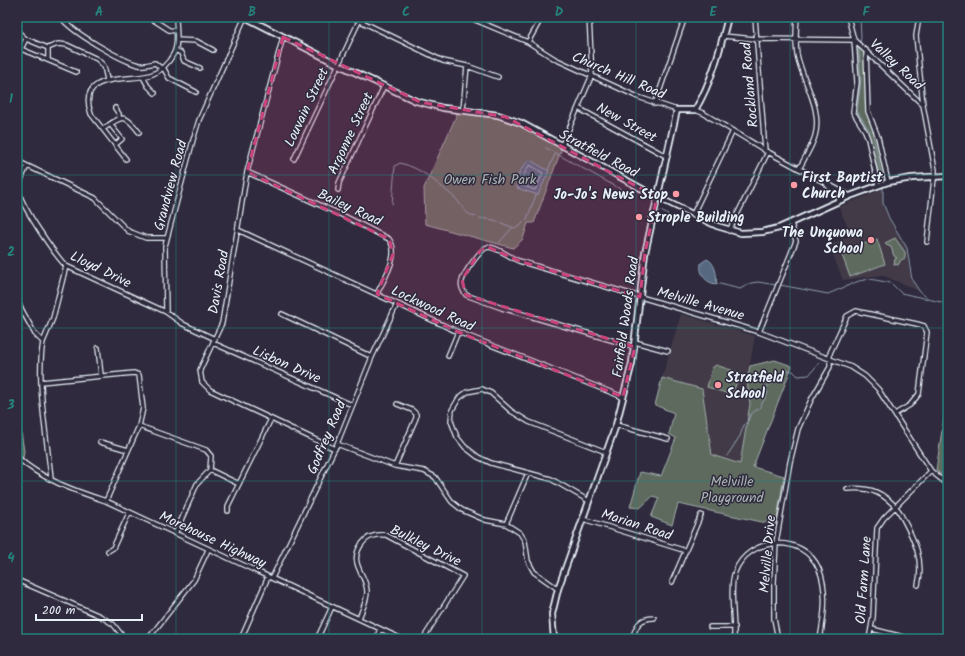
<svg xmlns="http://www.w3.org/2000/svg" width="965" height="656" font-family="Kalam,sans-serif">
<rect width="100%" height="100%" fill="#2f2a3d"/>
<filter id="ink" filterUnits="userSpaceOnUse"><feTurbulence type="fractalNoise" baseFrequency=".025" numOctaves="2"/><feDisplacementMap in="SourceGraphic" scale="8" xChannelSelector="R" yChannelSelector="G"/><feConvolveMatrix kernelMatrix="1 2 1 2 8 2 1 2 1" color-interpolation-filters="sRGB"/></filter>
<g filter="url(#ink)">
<path fill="#423a46" d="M883,189V203L888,218L907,248L910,275L919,291L882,275L843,280L829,245L851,235L839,207Z
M681,314L755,336L747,381L750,404L740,464L712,456L702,389L662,378Z"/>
<path fill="#5e6a5f" stroke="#a3aeac" d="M856,44L864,50L866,111L877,138L885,176L880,178L868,133L855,111Z
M458,112C499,114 526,128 562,148L534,223H528L523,239L513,248L425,224L424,188Z
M895,238L905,252V258L901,260L898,265L894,264L895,259L897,258L894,256L891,247L886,245L885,243Z
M877,239L885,264L850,277L841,252Z
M775,360L792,366L753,467L784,476L776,525L678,504L672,525L651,517L659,498L653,496L640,508L630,507L640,472L661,476L676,438L669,434L674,413L655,405L662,378L702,389L712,455L740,464L750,404L747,381L750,366Z
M716,365L740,373L732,395L707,387L712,368Z
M948,391V480L936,470Z
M17,406L24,451L23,458L17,452Z"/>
<path fill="#546880" stroke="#8f9fb0" d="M530,160L549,171L538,195L517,188C515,178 522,165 530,160Z
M707,259C715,262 718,277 716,284C705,283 699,273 701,263Z"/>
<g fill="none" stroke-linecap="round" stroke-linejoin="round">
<path stroke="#adbac8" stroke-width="1" d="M530,165L543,173L535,190L521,185V180Z"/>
<path stroke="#8f9fb0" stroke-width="1" d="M223,17L238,20
M860,45L861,37L860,17
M859,48L861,81L857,111L873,136L883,182
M546,148L622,190
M548,170L555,154
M883,185V203L889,218L907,248L912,280L920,292L929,299
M392,204L395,166L400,163C424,169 435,182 454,197C463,205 462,213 476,217
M661,211L668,215
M479,218L494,220L514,228L520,226L527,219L536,195
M499,243L512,228
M716,283L740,289L751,283L758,282L776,285
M780,285L828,294L859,281L870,279L891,283L901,293L941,302L948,301
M727,456L740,436L744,425L748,421L750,415L760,407L768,393L766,388L786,370L793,371L798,376L809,375L819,363"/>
<g stroke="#e8f1f8" stroke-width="6">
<path id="minor" d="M61,17C71,32 122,61 139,65C145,66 150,64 155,63L162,69
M149,17L169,30L176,31
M352,17L443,61L467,66L498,77
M468,17L528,42L555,59L638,97L677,110
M755,17L765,151
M797,17C796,29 795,41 797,54C802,81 823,108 815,136C812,147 804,159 799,169
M848,17L854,40L857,82L853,112L865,131L868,139L878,185
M919,17L916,36L923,105L935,170L927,242
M591,23L596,17
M17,31L26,39L48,48L58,44L67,45L97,59L104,66L107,80
M723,36L755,39L854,40
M283,37L247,172L222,323L200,370L202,382L210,390L335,449
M26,39L21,49L76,72
M177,40L196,41L213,50
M854,40L923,105
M528,42L542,17
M175,50L181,53L184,61L200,68
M866,50L868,111L878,137L888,182
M48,60V48
M163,67L169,78L196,92
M143,77L148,86L155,93
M655,104L685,17
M115,108L119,114V117
M578,108L666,156
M463,110L467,66
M695,110L703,113L768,152L850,196
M110,124L122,139L115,145
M103,129C122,116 124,112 139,132
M562,145L592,75L589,17
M126,159L91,114C76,71 128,82 150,75C160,72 169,63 174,53C179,43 176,28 176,17
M294,159L361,17
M17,161L95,198L128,231L146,238H167
M27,166C24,174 18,183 19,192C22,207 55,255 66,266L166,312L183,324L215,339
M247,172L342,215L389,239C401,255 384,278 377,294
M827,185L841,200
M338,190L339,183L384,86
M693,214L733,131
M238,230L458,332L623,397
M729,231L768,152
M17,301L35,334L43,342C36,381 47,438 51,478
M166,312L165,246L193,140L199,120L245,17
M282,314L372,357
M759,332L796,241L791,223
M43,342L53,318L66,266
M635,342L668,351
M213,343L352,405
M635,347L502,308L466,295C463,291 460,286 462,281C463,274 481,248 488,247C498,247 509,257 519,261L759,332L851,367L865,376L878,389L931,471L948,485
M98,348L101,375
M448,356L458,332
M41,382L134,373L139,375L143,408L139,426L106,501
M616,425L668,439
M139,426L206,450L211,456L210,470L197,484L175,534
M100,442L128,450
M337,444L395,466L424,471L435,477L452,502L462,510L485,520L506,524L520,533L525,541L528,561L534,572L558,589
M17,457C41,479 75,491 106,501L402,639
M395,466L416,418V414L412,410L397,404
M210,470L239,484
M847,489C870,487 884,492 899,511C912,536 925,557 918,585
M589,501L551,479L491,463L478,457L465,447L457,437L451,421L452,410L459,398L467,392L482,389L491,393L511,411L529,422L606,452
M228,511V506L271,419
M583,519L686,551
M506,524L528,473
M108,551L113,548L129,513
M272,578L337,444L372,357L397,304
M17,580L100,616L113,624L125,639
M672,582L701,515
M359,618C362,610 367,601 367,592C367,574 348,565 361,545C367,536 375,534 386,535L463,576L423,639
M710,627H735
M872,629L911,639
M148,639L194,580L208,550
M241,639L268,577
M317,639L332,607
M376,639L380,629
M632,639C636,626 639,618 654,618
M734,639C735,621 729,587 735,572C748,536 804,533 819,569C828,591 824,617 820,639
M778,639L774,619V582L776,543L790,462L798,429L811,400L830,367V353L847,316L856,311L917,324L924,326L927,332L919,394L910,405L895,414
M869,639L873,617L877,528L884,518L931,471"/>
</g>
<g stroke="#e8f1f8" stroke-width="8">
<path id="major" d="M245,17L337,64L416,101L443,108L498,115L521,123L657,197L717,226L741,233L762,232L779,228L850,196L888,182L912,178L948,176
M554,639L552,614L558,589L616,425L632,363L645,253L677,110H695C712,82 720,49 728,17"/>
</g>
<use href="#minor" stroke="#2f2a3d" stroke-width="3.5"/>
<use href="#major" stroke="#2f2a3d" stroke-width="4.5"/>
</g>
</g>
<path fill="#ca437a" fill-opacity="0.2" stroke="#ca437a" stroke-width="3" stroke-dasharray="8 5" stroke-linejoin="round" d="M283,37L420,102L506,117L657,197L645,253L640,297L519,261L488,247L480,251L462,280L466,295L635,347L623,397L458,332L377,294L393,254L389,239L247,172Z"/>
<path fill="none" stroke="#25827c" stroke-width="1" stroke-opacity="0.55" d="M176,17V639M329,17V639M482,17V639M636,17V639M790,17V639M17,175H948M17,328H948M17,481H948"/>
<g fill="#ff9aa2" stroke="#2f2a3d" stroke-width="1.5">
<circle cx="794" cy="185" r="4"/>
<circle cx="676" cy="194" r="4"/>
<circle cx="639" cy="217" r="4"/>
<circle cx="871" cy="240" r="4"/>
<circle cx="718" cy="385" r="4"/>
</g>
<g text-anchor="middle" stroke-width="3" stroke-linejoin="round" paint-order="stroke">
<g font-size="14" fill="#e8f1f8" stroke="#2f2a3d">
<text transform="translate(897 64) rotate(43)" y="5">Valley Road</text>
<text transform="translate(619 75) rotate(23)" y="5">Church Hill Road</text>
<text transform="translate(749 85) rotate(-95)" y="5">Rockland Road</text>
<text transform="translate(306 107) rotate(-65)" y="5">Louvain Street</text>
<text transform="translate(627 122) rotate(29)" y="5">New Street</text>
<text transform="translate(350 133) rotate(-65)" y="5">Argonne Street</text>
<text transform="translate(599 153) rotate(28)" y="5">Stratfield Road</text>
<text transform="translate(170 185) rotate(-75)" y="5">Grandview Road</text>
<text transform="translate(350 207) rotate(25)" y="5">Bailey Road</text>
<text transform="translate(101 269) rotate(26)" y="5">Lloyd Drive</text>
<text transform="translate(218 282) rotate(-80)" y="5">Davis Road</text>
<text transform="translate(701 303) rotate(16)" y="5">Melville Avenue</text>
<text transform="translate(433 308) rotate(25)" y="5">Lockwood Road</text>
<text transform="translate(625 317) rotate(-82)" y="5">Fairfield Woods Road</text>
<text transform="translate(287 364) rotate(24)" y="5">Lisbon Drive</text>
<text transform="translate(326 437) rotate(-67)" y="5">Godfrey Road</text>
<text transform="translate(637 524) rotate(18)" y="5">Marian Road</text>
<text transform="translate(213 539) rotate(25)" y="5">Morehouse Highway</text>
<text transform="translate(426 545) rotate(26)" y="5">Bulkley Drive</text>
<text transform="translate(767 554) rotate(-85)" y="5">Melville Drive</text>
<text transform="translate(863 580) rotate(-86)" y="5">Old Farm Lane</text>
</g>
<g font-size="14" font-weight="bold" fill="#e8f1f8" stroke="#2f2a3d" text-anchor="start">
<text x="802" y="182">First Baptist<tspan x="802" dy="16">Church</tspan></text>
<text x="668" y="199" text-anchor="end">Jo-Jo's News Stop</text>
<text x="647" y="222">Strople Building</text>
<text x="863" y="237" text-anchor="end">The Unquowa<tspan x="863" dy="16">School</tspan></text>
<text x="726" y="382">Stratfield<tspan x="726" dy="16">School</tspan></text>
</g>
<g font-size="14" fill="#aab4b3" stroke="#2f2a3d">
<text x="490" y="184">Owen Fish Park</text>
<text x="732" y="486">Melville<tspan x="732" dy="16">Playground</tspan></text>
</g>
</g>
<rect width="965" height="656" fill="none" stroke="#2f2a3d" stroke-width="44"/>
<path d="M36 614v6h106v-6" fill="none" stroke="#e8f1f8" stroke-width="2"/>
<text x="42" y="614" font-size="12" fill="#e8f1f8" stroke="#2f2a3d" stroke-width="3" paint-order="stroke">200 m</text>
<rect x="22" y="22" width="921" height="612" fill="none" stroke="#25827c" stroke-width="1.5"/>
<g font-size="13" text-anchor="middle" font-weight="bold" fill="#25827c">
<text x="99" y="16">A</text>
<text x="252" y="16">B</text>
<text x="406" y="16">C</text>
<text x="559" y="16">D</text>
<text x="713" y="16">E</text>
<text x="866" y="16">F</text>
<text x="11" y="103">1</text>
<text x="11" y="256">2</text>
<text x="11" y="409">3</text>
<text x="11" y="562">4</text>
</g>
</svg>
